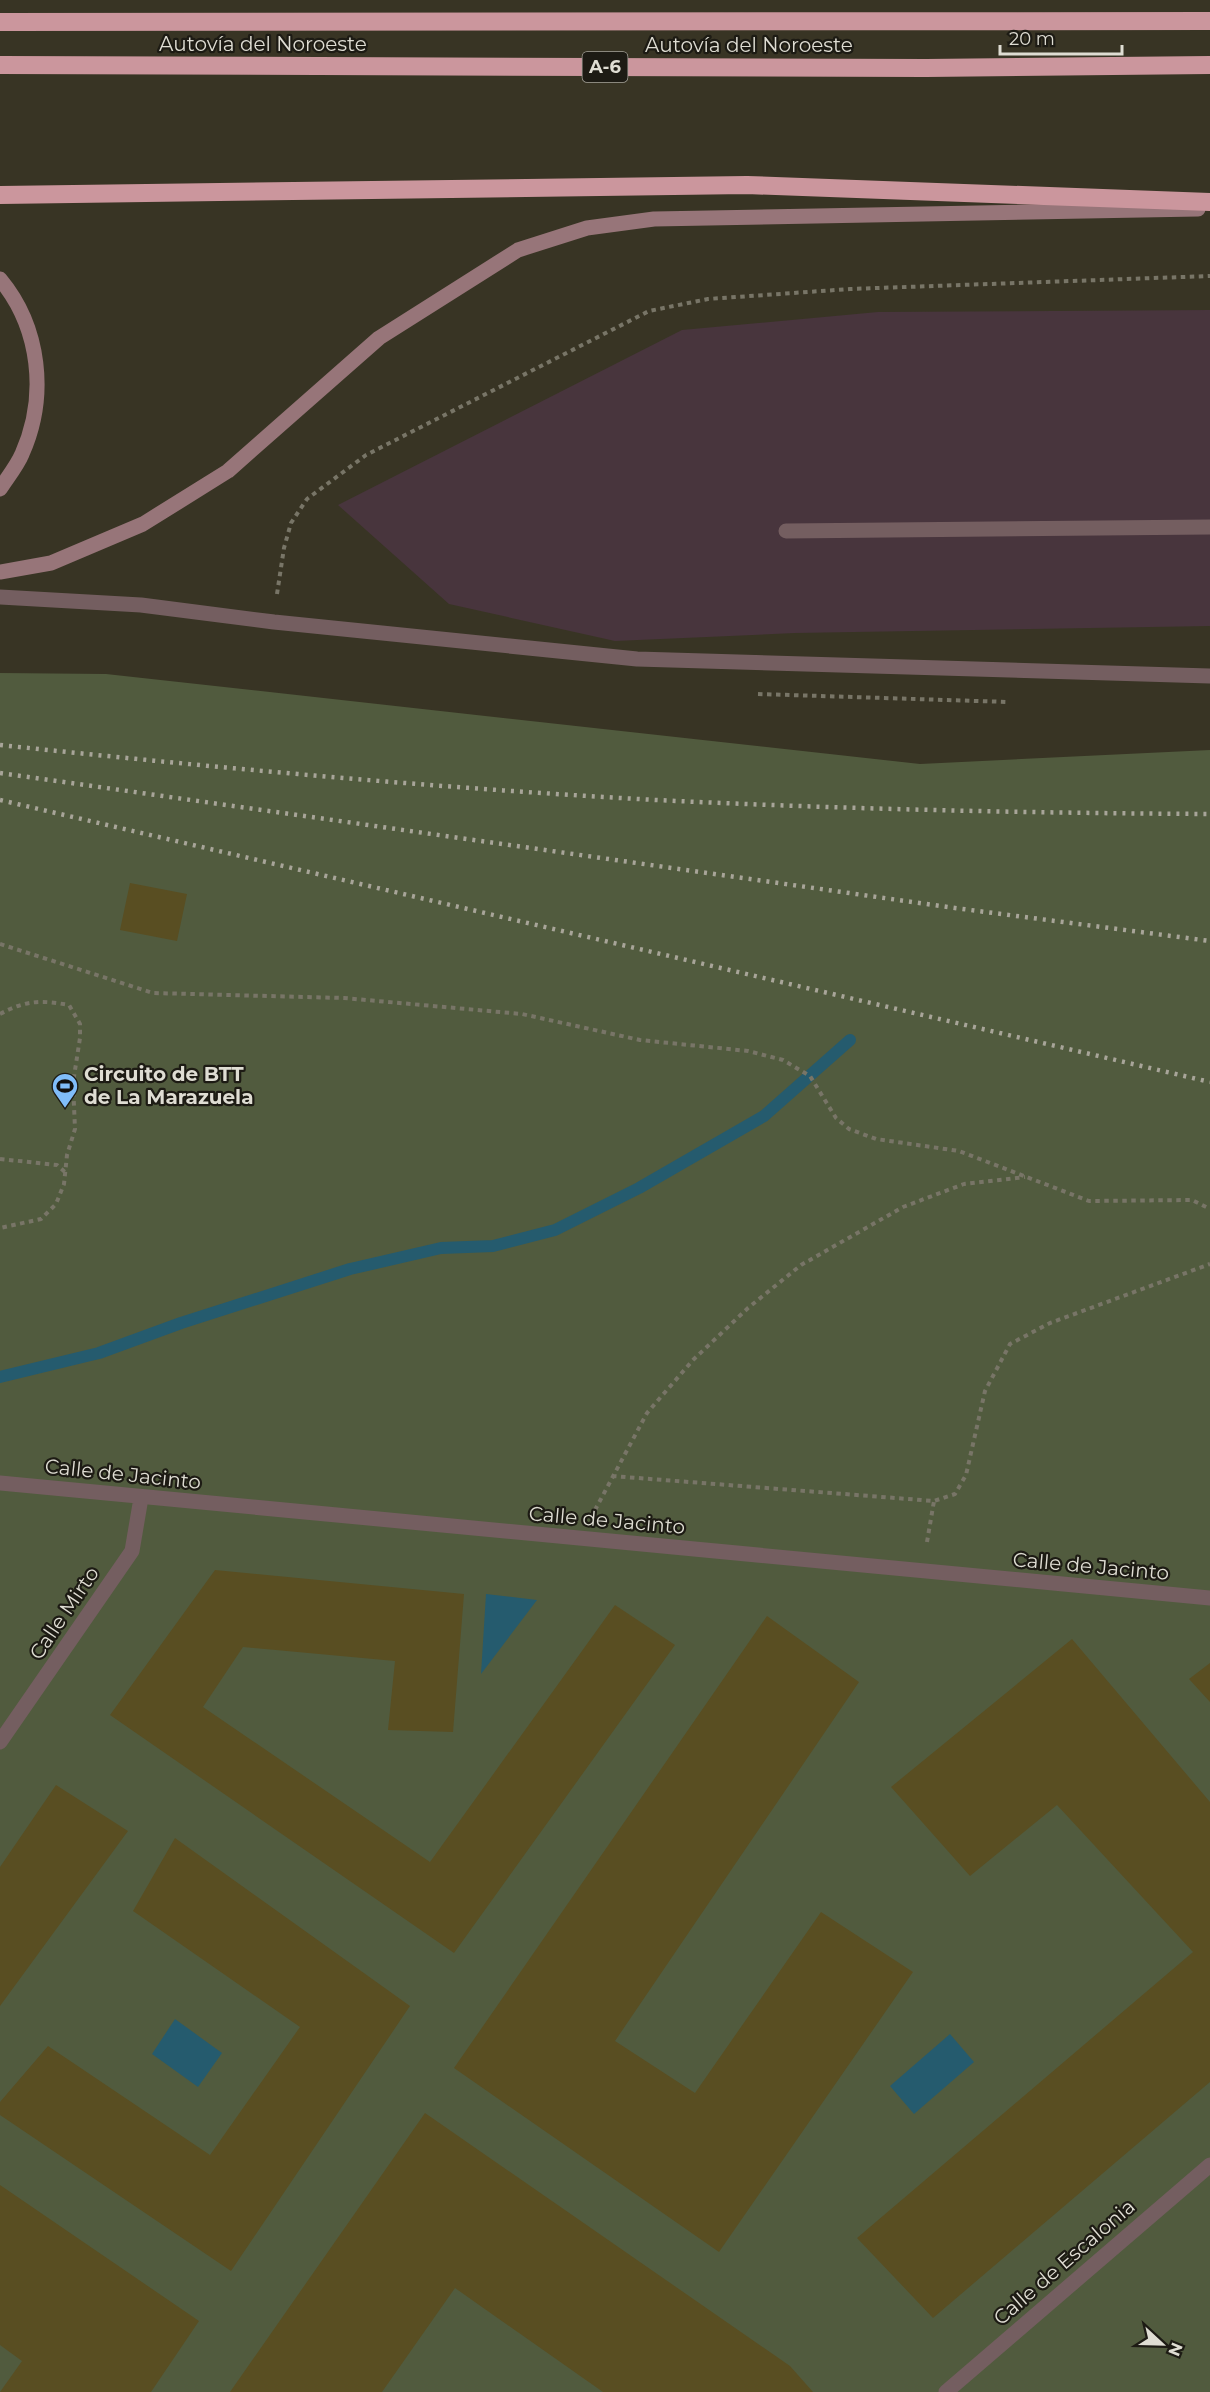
<svg xmlns="http://www.w3.org/2000/svg" width="1210" height="2392" font-family="Montserrat,sans-serif">
<rect width="100%" height="100%" fill="#383424"/>
<path fill="#48353d" d="M1210,310V626L795,633L615,641L449,604L338,505L682,330L878,312Z"/>
<path fill="#515b3e" d="M0,673L106,674L920,764L1210,750V2392H0Z"/>
<path fill="#255b6e" d="M486,1594L537,1600L481,1674Z
M175,2019L222,2053L198,2087L152,2054Z
M950,2034L974,2062L914,2114L890,2086Z"/>
<g fill="none" stroke-linecap="round" stroke-linejoin="round">
<path stroke="#255b6e" stroke-width="12" d="M0,1377L99,1353L181,1323L350,1269L441,1248L493,1246L555,1230L639,1188L764,1116L850,1040"/>
</g>
<path fill="#594e22" d="M130,883L187,894L177,941L120,930Z
M215,1570L464,1594L453,1732L388,1730L395,1661L243,1647L203,1707L430,1862L615,1605L675,1645L454,1953L110,1715Z
M767,1616L859,1682L615,2041L695,2093L821,1912L913,1972L719,2252L454,2068Z
M1072,1639L1210,1802V2082L933,2318L857,2238L1193,1952L1057,1805L970,1876L891,1787Z
M1210,1663V1702L1189,1679Z
M56,1785L128,1831L0,2006V1867Z
M175,1838L410,2006L231,2271L0,2115V2102L48,2046L210,2155L300,2027L133,1911Z
M425,2113L790,2366L813,2392H603L455,2288L382,2392H230Z
M0,2185L199,2321L151,2392H0L22,2361L0,2345Z"/>
<g fill="none" stroke-linecap="round" stroke-linejoin="round">
<path stroke="#787567" stroke-width="4" stroke-dasharray="4.5 4.5" stroke-linecap="butt" d="M277,594L284,548L291,523L307,499L366,455L649,311L708,299L850,289L1210,276
M758,694L1009,702
M0,944L153,993L344,998L522,1014L640,1040L748,1051L783,1060L810,1076L836,1118L849,1129L876,1139L959,1151L1089,1201L1192,1200L1210,1209
M0,1014C26,1000 41,1000 69,1005L80,1024V1038L73,1083L75,1129L67,1155L64,1184L56,1204L41,1219L0,1228
M0,1159L57,1165L65,1172
M612,1476L934,1501L955,1494L966,1475L985,1391L1010,1344L1050,1323L1210,1264
M595,1510L647,1413L693,1360L748,1308L801,1265L903,1207L964,1184L1025,1177
M927,1542L934,1501"/>
<path stroke="#745e60" stroke-width="15" d="M786,531L1210,527
M0,597L141,605L274,622L637,659L1210,676"/>
<path stroke="#745e60" stroke-width="15" d="M0,1483L1210,1598
M0,1742L132,1551L141,1498
M946,2392L1210,2165"/>
<path stroke="#977579" stroke-width="15" d="M0,279C40,327 48,396 22,454C17,466 7,478 0,489
M0,572L51,563L143,524L228,471L379,338L518,250L587,228L654,219L1198,209"/>
<path stroke="#cb969d" stroke-width="18" d="M0,22L1210,21
M0,65L926,68L1210,65
M0,195L747,185L1210,202"/>
<path stroke="#a8a599" stroke-width="4.5" stroke-dasharray="3 6" stroke-linecap="butt" d="M0,745C218,768 437,788 656,800C840,809 1025,813 1210,814
M0,773L955,908L1210,941
M0,800L1210,1082"/>
</g>
<defs>
<g id="stadium-pin" transform="scale(1.35)"><path d="M0 17L-7.5 6A9.5 9.5 0 1 1 7.5 6Z" fill="#80bdfa" stroke="#1d1b14"/><path d="M0-5a6.5 5 0 1 0 0 10a6.5 5 0 1 0 0-10ZM-3.5-1.8h7v3.6h-7Z" fill="#111"/></g>
</defs>
<g fill-rule="evenodd">
<use href="#stadium-pin" x="65" y="1086"/>
</g>
<g text-anchor="middle" stroke-width="4.5" stroke-linejoin="round" paint-order="stroke">
<rect fill="#1d1b14" stroke="#a5a39a" stroke-width="1.5" x="582.5" y="52" width="45" height="30" rx="4.5"/>
<g font-size="18" font-weight="bold" fill="#dfddd3">
<text x="605" y="73">A-6</text>
</g>
<g font-size="20" fill="#dfddd3" stroke="#1d1b14">
<text x="263" y="51">Autovía del Noroeste</text>
<text x="749" y="52">Autovía del Noroeste</text>
<text transform="translate(123 1474) rotate(6)" y="7">Calle de Jacinto</text>
<text transform="translate(607 1520) rotate(5)" y="7">Calle de Jacinto</text>
<text transform="translate(1091 1566) rotate(5)" y="7">Calle de Jacinto</text>
<text transform="translate(64 1613) rotate(-56)" y="7">Calle Mirto</text>
<text transform="translate(1064 2262) rotate(-41)" y="7">Calle de Escalonia</text>
</g>
<g font-size="20" font-weight="bold" fill="#dfddd3" stroke="#1d1b14" text-anchor="start">
<text x="84" y="1081">Circuito de BTT<tspan x="84" dy="23">de La Marazuela</tspan></text>
</g>
</g>
<g transform="translate(1162 2344) rotate(112)" stroke="#1d1b14" stroke-width="4.5" paint-order="stroke">
<path d="M0-4.5L10 22L0 15L-10 22Z" fill="#dfddd3"/>
<text y="-9" font-size="16" font-weight="bold" text-anchor="middle" fill="#dfddd3">N</text>
</g>
<path d="M1000 45v9h122v-9" fill="none" stroke="#dfddd3" stroke-width="3"/>
<text x="1009" y="45" font-size="18" fill="#dfddd3" stroke="#1d1b14" stroke-width="4.5" paint-order="stroke">20 m</text>
</svg>
